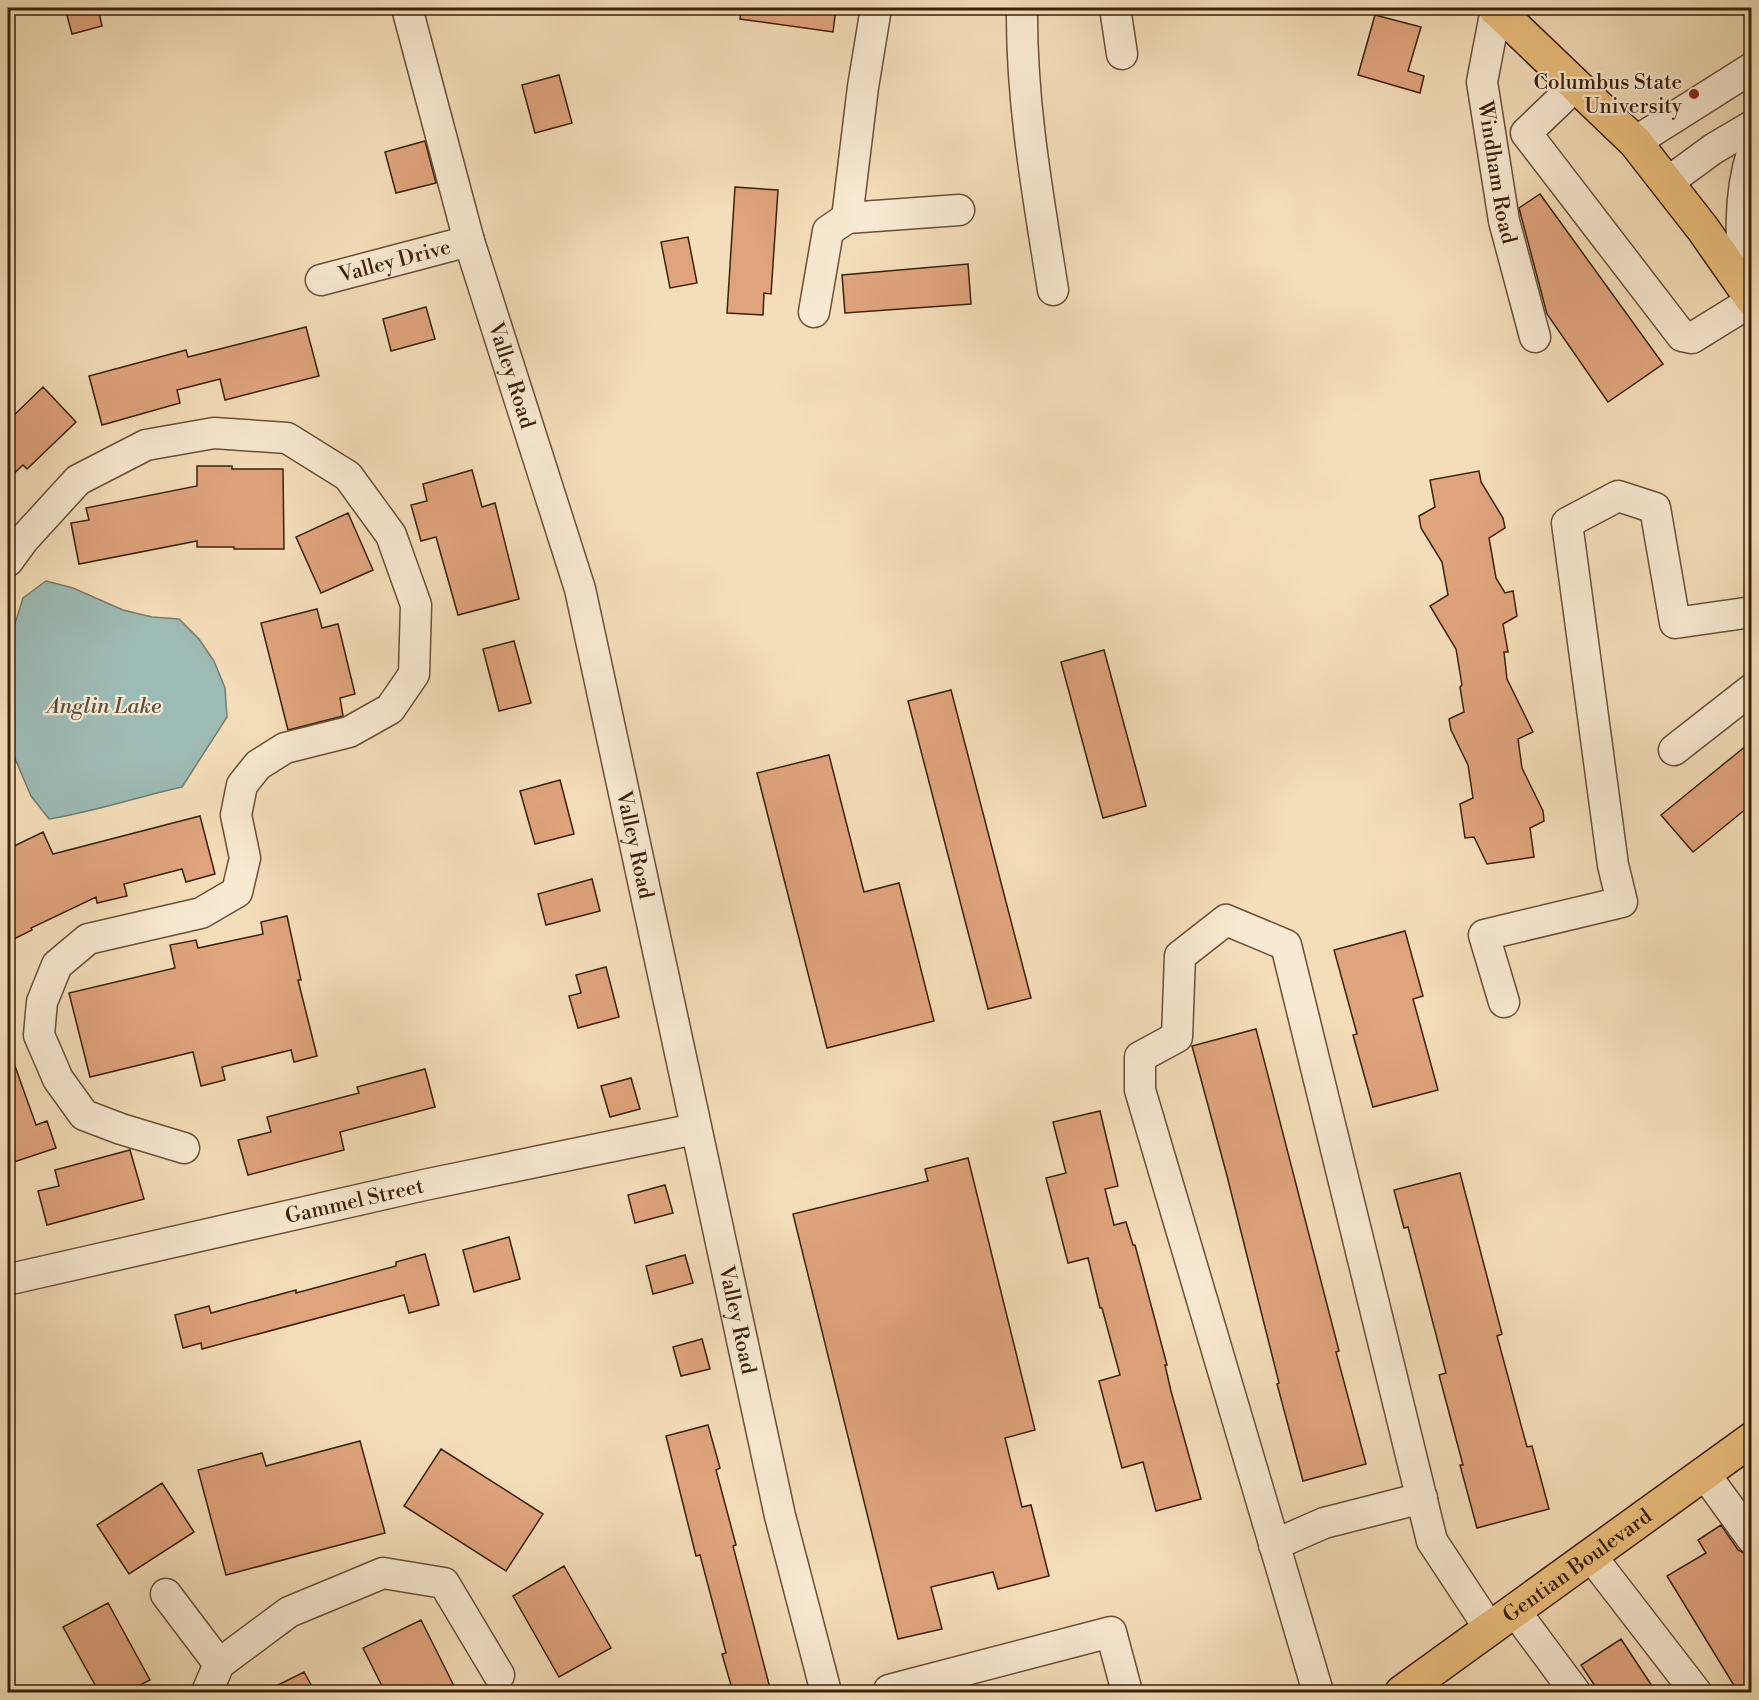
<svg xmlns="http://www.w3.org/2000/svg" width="1759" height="1700" font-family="'Libre Bodoni',serif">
<rect width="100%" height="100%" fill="#f4deb9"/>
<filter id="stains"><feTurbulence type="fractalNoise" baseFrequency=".00333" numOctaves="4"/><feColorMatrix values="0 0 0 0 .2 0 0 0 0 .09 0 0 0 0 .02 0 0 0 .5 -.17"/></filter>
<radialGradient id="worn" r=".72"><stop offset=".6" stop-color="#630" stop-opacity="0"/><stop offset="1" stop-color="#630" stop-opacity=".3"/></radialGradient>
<path fill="#9dbbb5" stroke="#767d71" stroke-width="1.5" d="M46,581L73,588L123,610L152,617L179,619L199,639L214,661L225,688L227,717L182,787C137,797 94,812 49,819L31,796L8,742V646L23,598Z"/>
<path fill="#e0a47d" stroke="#3b200b" stroke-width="1.5" d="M65,8H98L102,26L72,34Z
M741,8H836L833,32L740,19Z
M1375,15L1421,27L1408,71L1424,76L1420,93L1358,75Z
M559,75L572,123L535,133L522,85Z
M425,141L436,183L396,193L385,152Z
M735,187L778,190L771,294L764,293L763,315L727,313Z
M1540,194L1663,364L1608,402L1547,314L1519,208Z
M688,237L697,283L670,288L661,242Z
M968,264L971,304L845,313L842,275Z
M426,307L435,339L391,351L383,319Z
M306,327L319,376L225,400L220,379L177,390L180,403L102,425L89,376L186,350L188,357Z
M43,387L76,422L27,469L23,465L8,479V421Z
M197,466H232V469H283L284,549H234V547H197V541L79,564L71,523L89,520L86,508L197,486Z
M472,470L482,507L495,503L519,599L458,615L436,537L421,541L411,505L427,501L423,484Z
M1479,471L1481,482L1503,518L1505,528L1489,538L1496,578L1505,593L1513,591L1517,616L1503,624L1508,652H1504L1507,679L1533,732L1518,739L1522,768L1543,811L1544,821L1530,828L1534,857L1487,864L1474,837L1465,838L1460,804L1473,798L1468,765L1451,730L1449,719L1464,712L1460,687L1462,685L1456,649L1430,606L1448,595L1442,562L1421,528L1419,516L1435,507L1430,480Z
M348,513L373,570L321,593L296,537Z
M317,609L322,628L338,624L355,694L340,698L343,716L288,730L261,623Z
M514,641L531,703L499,711L483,649Z
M1104,650L1146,806L1103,818L1061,662Z
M951,690L1031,998L988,1009L908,701Z
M1752,741V804L1693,852L1661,815Z
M829,755L864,892L899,883L934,1021L827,1048L757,773Z
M560,780L574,834L535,844L520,791Z
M200,816L215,874L186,882L182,869L124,884L127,896L97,903L96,897L31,928L32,930L8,942V849L43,832L53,854Z
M592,879L600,911L546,925L538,894Z
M287,916L301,980H298L317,1056L294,1062L291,1050L222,1067L225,1080L201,1086L193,1052L90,1077L69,993L175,968L170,945L196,940L198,948L263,934L261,922Z
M1405,931L1423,996L1413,999L1438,1090L1373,1107L1353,1035L1357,1034L1334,950Z
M606,967L619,1017L578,1028L569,996L581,993L576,975Z
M1256,1029L1339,1351L1336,1352L1366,1464L1303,1481L1277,1384L1279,1383L1226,1172L1192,1046Z
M8,1052H10L36,1125L47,1121L56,1148L8,1164Z
M425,1069L435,1107L340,1132L344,1150L248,1175L238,1140L271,1132L267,1117L359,1093L357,1087Z
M631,1078L640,1109L610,1117L601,1086Z
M1100,1111L1118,1186L1105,1189L1114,1225L1126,1222L1133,1245H1135L1167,1365H1165L1171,1391L1201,1499L1156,1511L1143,1462L1122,1468L1099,1381L1120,1375L1102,1308H1100L1088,1258L1068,1263L1046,1178L1066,1173L1053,1122Z
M130,1150L144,1199L47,1225L38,1191L59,1186L55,1170Z
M968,1158L1035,1430L1005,1438L1022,1507L1031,1505L1049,1576L998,1589L993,1572L931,1587L942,1629L898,1639L793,1214L928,1181L925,1169Z
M1460,1173L1502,1334L1497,1336L1527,1447L1532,1446L1549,1509L1477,1528L1460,1465H1463L1439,1375L1446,1373L1408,1227L1404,1228L1394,1190Z
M665,1185L673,1213L635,1223L628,1195Z
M509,1237L520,1279L474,1292L463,1250Z
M425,1254L439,1305L409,1313L404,1295L202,1349L201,1343L183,1348L175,1315L209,1306L211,1313L296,1290V1293L396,1266V1262Z
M685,1255L693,1283L653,1294L646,1266Z
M702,1339L710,1369L681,1376L673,1347Z
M708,1425L720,1468L716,1470L736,1545L733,1546L771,1692H733L722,1654L726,1653L700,1555L696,1556L666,1436Z
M360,1441L385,1533L226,1575L198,1470L262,1453L266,1466Z
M441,1449L543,1514L506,1571L404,1506Z
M162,1483L194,1532L129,1574L97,1525Z
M1721,1525L1738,1550L1752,1557V1692H1738L1667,1576L1706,1553L1698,1540Z
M564,1566L611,1648L559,1677L513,1596Z
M108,1603L150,1680L127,1692H99L63,1627Z
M421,1620L457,1692H385L363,1648Z
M1621,1639L1656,1692H1599L1581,1665Z
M304,1672L315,1692H264Z"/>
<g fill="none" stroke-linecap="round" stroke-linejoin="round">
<g stroke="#695036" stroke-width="33">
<g id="minor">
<path id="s1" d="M407,8L469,241L580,589L780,1516L826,1692"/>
<path d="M876,8L863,87L847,218L959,210"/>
<path d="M1022,8C1021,103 1038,196 1053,290"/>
<path d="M1115,8L1122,54"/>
<path id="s2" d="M1496,9L1482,82L1504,221L1535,337"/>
<path d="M1576,85L1526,133L1682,336L1692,338L1752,301"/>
<path d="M1635,142L1752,68"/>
<path d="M1668,182L1713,149L1752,126"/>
<path id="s3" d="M321,280L469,241"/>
<path d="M1745,290C1741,244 1738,197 1752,153"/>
<path d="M814,312L828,231L847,218"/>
<path d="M8,561L24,539L78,480L146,445L214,433L287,438L348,476L391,535L416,605L414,674L390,709L349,732L285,748L258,765L242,785L236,815L245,858L237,892L201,913L88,939L57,965L42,1002L39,1035L58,1079L84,1115L121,1129L184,1148"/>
<path d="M1674,750L1752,689"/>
<path d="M1504,1002L1484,935L1622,902L1613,865L1567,523L1618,496L1655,508L1675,623L1752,612"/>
<path id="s4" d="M15,1278L424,1185L695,1129"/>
<path d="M1704,1473L1752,1539"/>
<path d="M1274,1545L1324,1523L1422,1498"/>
<path d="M1591,1556L1696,1692"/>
<path d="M166,1594L219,1664"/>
<path d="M1515,1611L1575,1692"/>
<path d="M207,1692L219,1664L289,1612L383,1573L444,1583L499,1675"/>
<path d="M889,1692V1690L1111,1632L1127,1692"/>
<path d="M1318,1692L1140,1090V1057L1177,1037L1180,956L1226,920L1286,945L1432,1541L1490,1629"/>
</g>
</g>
<g stroke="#3b200b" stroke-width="36">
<g id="major">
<path d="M1495,8L1635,142L1703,229L1752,299"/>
<path id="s5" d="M1402,1692L1752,1439"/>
</g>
</g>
<use href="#minor" stroke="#f8ead2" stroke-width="30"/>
<use href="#major" stroke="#eabf7c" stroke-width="33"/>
</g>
<circle fill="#8f2418" stroke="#f8ead2" stroke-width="2" cx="1694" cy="94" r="6"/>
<g text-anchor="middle" stroke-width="4.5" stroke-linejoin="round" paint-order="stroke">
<g font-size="21" fill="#3b200b" stroke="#f8ead2" text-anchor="end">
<text x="1682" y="89">Columbus State<tspan x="1682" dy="24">University</tspan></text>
</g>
<g font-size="21" fill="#3b200b" stroke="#f8ead2">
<text dy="7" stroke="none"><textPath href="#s2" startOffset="166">Windham Road</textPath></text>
<text dy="7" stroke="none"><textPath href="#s3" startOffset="76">Valley Drive</textPath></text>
<text dy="7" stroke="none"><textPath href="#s1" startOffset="382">Valley Road</textPath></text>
<text dy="7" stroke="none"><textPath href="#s1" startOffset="868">Valley Road</textPath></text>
<text dy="7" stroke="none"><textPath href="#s4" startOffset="348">Gammel Street</textPath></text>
<text dy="7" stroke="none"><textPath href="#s1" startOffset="1354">Valley Road</textPath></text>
<text dy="7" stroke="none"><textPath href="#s5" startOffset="216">Gentian Boulevard</textPath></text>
</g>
<g font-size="22" font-style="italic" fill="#584e3e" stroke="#f8ead2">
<text x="104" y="713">Anglin Lake</text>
</g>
</g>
<rect width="1759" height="1700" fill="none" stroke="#f4deb9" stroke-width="30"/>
<rect x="9" y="9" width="1741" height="1682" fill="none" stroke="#3b200b" stroke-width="3"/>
<rect x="15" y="15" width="1729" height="1670" fill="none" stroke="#3b200b" stroke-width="1.5"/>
<rect width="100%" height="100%" filter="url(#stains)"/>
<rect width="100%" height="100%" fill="url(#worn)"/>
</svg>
